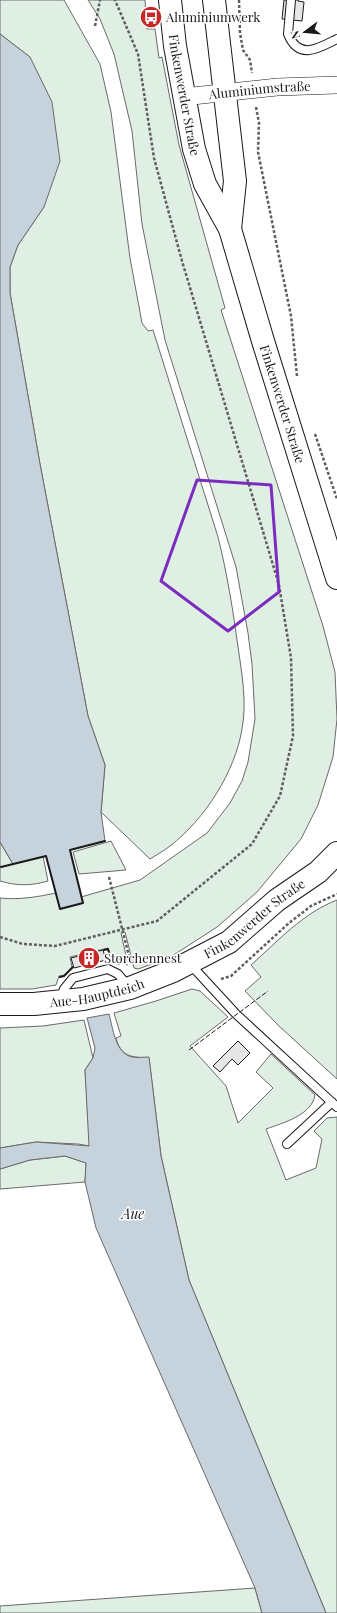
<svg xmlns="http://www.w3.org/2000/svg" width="337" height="1613" font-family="'Playfair Display',serif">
<rect width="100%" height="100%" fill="#fff"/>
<path fill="#e0efe3" stroke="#6a6a6a" d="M0,0H64L100,64L111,112L130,258L142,323L148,331L153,330L218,537C227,573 233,610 238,647C242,674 247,703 242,729C235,772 205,819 170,846C164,851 156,855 150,859L101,812L105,765L88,716L40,464L10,293V267L18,245L44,207L30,57L0,34Z
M88,0H145L147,29H155L159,58L162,57L179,145L225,308L221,310L323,626L335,672L337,719L333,757L318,805L301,839L257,892L217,927L169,958L138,969L134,968L125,932L121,933L127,960L123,961L110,953L108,948L70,957L72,967L65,975L59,976L56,985L32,989H0V898C19,900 37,897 56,893L60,909L82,903L81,897L140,880L207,833L230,803L242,781L248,762L255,719L252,664L248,633L236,567L165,340L142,224L132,131L114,54L100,19Z
M111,841L126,870L79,874L73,852Z
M0,842L13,864L43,856L48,881C31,886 17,886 0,881Z
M337,900V1079L279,1026L245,991L261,977L251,965C278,941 303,913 337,900Z
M192,989L200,991L228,1017L190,1046L226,1086L238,1123L273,1088L256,1072L271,1054L315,1095C312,1115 283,1123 266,1129L286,1180L316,1168L322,1139L314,1131L327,1118L337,1117V1613H326L189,1280L161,1156L149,1058C131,1057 121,1057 116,1038L121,1036L114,1013L156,1001Z
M84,1020L93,1058L85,1070L90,1146L78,1144L36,1142L0,1148V1028L43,1026Z
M65,1156L86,1163L85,1182L0,1189V1169L30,1160Z
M255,1588L262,1613H0V1606Z"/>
<path fill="#c6d2dc" stroke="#6a6a6a" d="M0,34L30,57L52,102L60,161L44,207L18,245L10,267V293L40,464L88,716L105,765L101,812L105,841L70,850L83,903L60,909L46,856L13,864L0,842Z
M109,1014C113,1028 115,1053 132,1057C137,1058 143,1057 149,1057L161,1156L189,1280L326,1613H262L255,1588L96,1228L85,1182L86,1163L65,1156L30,1160L0,1169V1148L36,1142L89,1146L85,1070L93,1058L95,1048L87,1018Z"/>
<path fill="#e6e6e6" stroke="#1a1a1a" d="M284,0H298V1L304,2L302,21L282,19Z
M103,950L106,960L74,968L71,958Z
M238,1041L250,1053L238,1065L232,1059L220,1072L213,1066Z"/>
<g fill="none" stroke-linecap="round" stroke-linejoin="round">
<g stroke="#1a1a1a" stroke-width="10">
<path id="lane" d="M291,0L288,34C299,61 319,48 337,39
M190,964L236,1014L337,1107
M60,1000L64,989L73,978L108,969L118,974L129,987
M287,1144L332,1102"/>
</g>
<g stroke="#1a1a1a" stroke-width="18">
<g id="street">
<path id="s1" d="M183,97L277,87L337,85"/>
</g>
</g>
<g stroke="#1a1a1a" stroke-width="24">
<g id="secondary">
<path id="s2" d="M170,0L175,46L194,149L205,184L230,229L263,341L337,578"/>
<path d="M214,0L235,181L230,229"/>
<path id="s3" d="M0,1004H34L83,999L130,988L173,971L229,942L277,900L318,872L337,853"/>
</g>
</g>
<path stroke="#5f5f5f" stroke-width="2.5" stroke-dasharray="3 2" stroke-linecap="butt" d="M239,0L240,33L243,50L250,60L252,73
M95,26L100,0
M256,107L259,123L258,152L291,316L297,376
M315,434L337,499
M109,877L130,960L126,965
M0,937L23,944L55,946L157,921L252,844L280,796L293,736L291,658L279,585L182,261L154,158L138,54L115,0
M221,979L231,976L289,923L311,906L337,894"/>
<use href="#lane" stroke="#fff" stroke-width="8"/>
<use href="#street" stroke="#fff" stroke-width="17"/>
<use href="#secondary" stroke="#fff" stroke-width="22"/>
<path stroke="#1a1a1a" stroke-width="1" stroke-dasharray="5 2" stroke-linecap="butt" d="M189,1050L268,991"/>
<path stroke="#1a1a1a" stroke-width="2" d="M1,867L46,856L60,909L83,903L70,850L105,841
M104,950L108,949L109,953L121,960
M106,959L110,958L119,964
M60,977L64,976L73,967"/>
</g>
<path fill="none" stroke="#7b2cbf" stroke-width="3" stroke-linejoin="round" d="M197,480L271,485L279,592L228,631L161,581Z"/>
<defs>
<g id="bus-disc" transform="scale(1.15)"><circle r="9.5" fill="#c62828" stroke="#fff"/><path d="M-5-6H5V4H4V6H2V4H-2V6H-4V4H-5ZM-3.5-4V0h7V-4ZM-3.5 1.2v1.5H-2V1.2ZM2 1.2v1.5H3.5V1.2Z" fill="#fff"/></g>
<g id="building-disc" transform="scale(1.15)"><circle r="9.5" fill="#c62828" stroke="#fff"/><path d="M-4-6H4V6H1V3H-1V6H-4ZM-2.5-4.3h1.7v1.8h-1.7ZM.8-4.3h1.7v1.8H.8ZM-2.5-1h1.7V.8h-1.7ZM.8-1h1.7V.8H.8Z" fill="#fff"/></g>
</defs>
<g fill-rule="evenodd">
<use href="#bus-disc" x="151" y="17"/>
<use href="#building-disc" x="89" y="958"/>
</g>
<g text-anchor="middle" stroke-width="3" stroke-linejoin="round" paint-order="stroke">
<g font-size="13" fill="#1a1a1a" stroke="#fff" text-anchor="start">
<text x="166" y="22">Aluminiumwerk</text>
<text x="104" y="963">Storchennest</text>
</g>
<g font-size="13" fill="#1a1a1a" stroke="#fff">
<text dy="5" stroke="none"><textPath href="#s1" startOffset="77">Aluminiumstraße</textPath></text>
<text dy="5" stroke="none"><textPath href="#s2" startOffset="96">Finkenwerder Straße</textPath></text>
<text dy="5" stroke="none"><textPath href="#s2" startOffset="422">Finkenwerder Straße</textPath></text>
<text dy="5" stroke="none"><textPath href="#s3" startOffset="275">Finkenwerder Straße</textPath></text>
<text dy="5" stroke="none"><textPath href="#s3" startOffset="98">Aue-Hauptdeich</textPath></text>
</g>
<g font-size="14" font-style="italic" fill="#1a1a1a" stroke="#fff">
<text x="133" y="1219">Aue</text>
</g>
</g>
<g transform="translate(305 32) rotate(254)" stroke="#ffffff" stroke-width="3" paint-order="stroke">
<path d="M0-3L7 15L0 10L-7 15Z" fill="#1a1a1a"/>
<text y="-6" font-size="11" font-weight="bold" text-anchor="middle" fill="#1a1a1a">N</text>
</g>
</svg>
